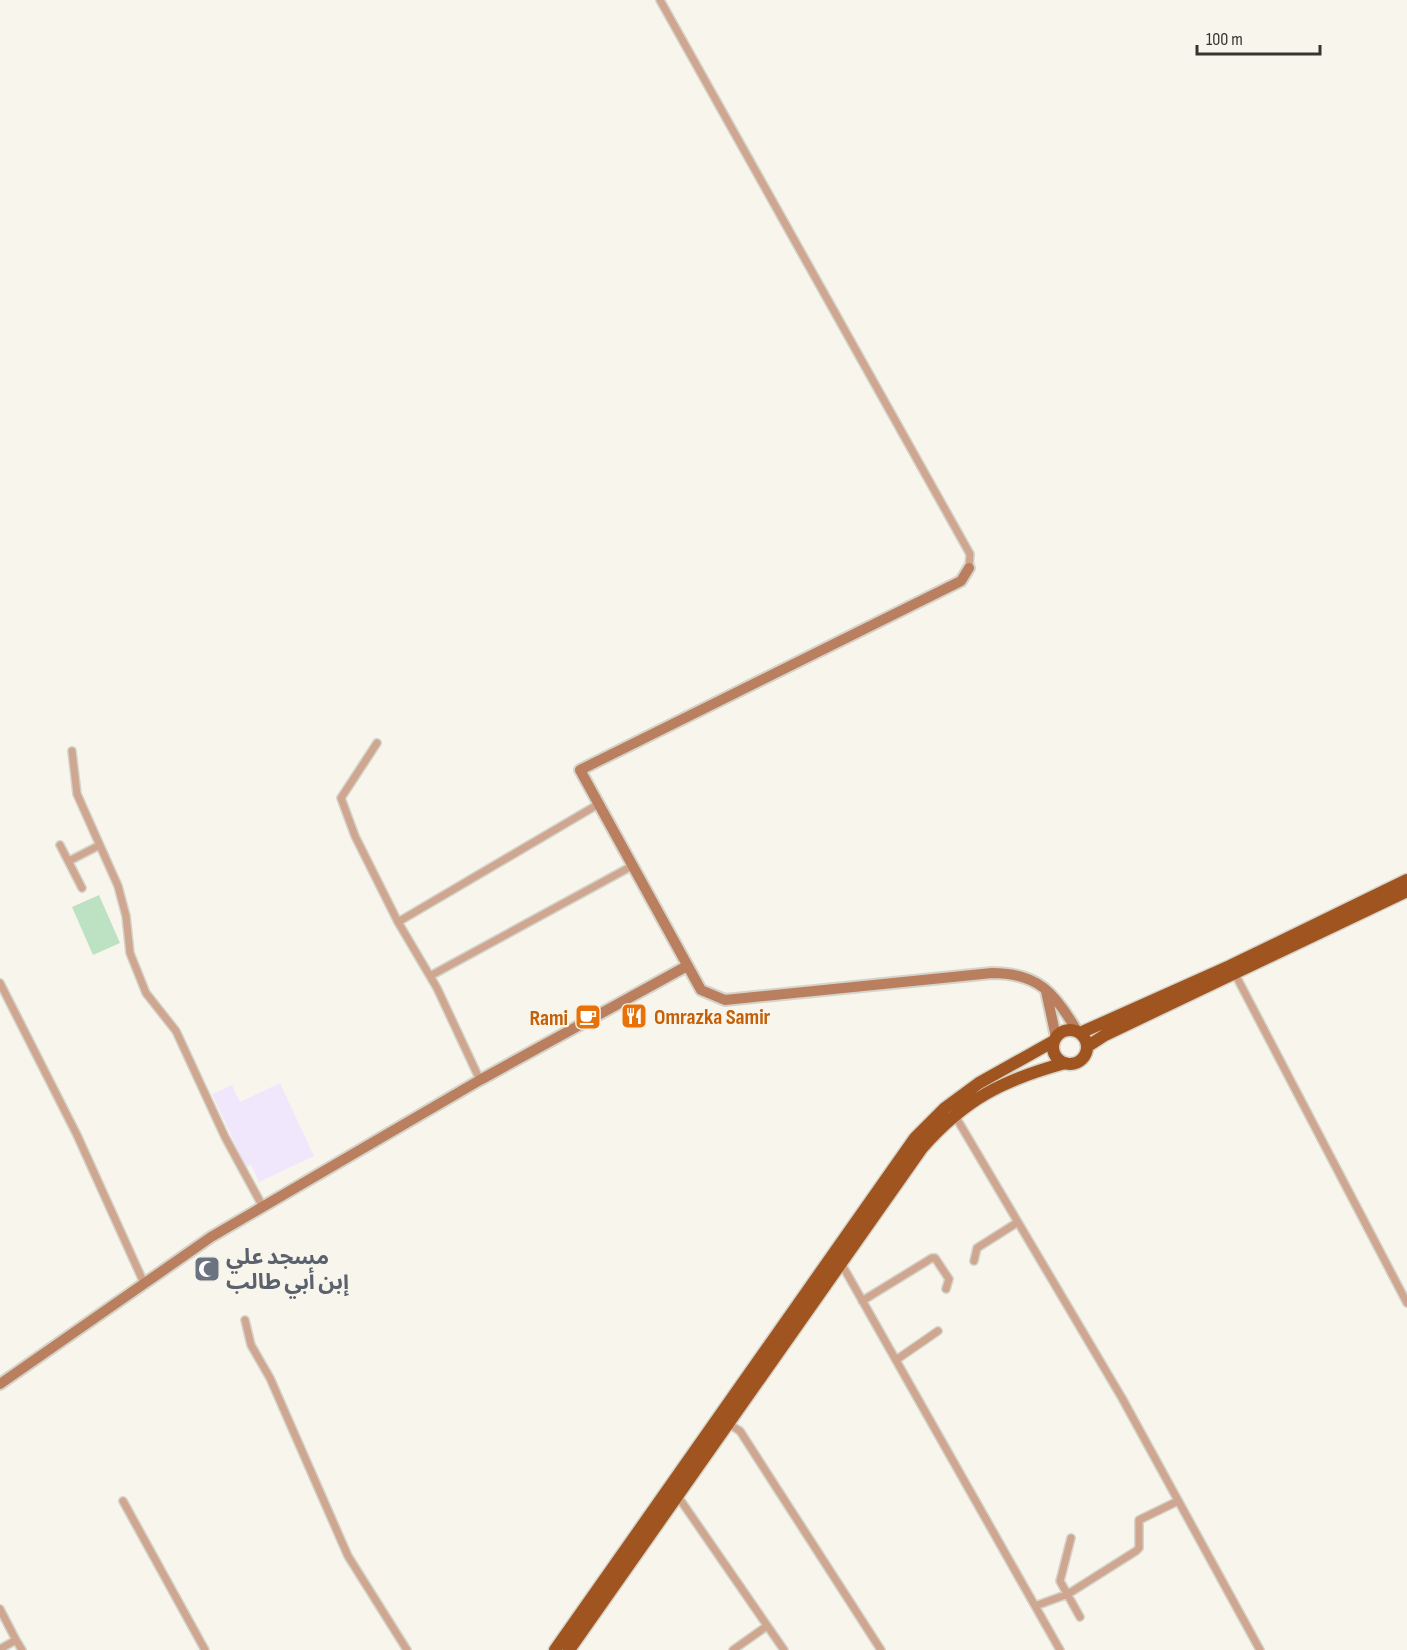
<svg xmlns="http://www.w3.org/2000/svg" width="1407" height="1650" font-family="'Sofia Sans Condensed','Noto Sans Arabic',sans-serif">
<rect width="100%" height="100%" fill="#f8f6ec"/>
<path fill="#f1e7fc" d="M280,1083L314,1156L259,1182L251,1165L246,1167L212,1094L232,1085L240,1102Z"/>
<path fill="#bde2c3" d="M99,895L120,943L93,955L72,907Z"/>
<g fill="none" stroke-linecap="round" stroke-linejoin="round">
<g stroke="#d5d3ca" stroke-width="10">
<path id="minor" d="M660,0L970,554L969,568
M377,743L341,798L355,836L398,922L437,988L480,1080
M72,751L77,794L118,886L126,916L130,953L146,993L176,1031L225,1137L263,1207
M60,845L82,888
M69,861L98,846
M398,922L597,805
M1235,974L1407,1303
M430,976L632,866
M0,983L77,1135L144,1283
M954,1114L1122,1398L1260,1650
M974,1261L977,1248L1018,1222
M841,1263L1060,1650
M862,1301L932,1258H935L949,1279L946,1289
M245,1320L251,1345L270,1378L348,1556L407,1650
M896,1360L938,1331
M727,1423L740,1431L881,1650
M677,1495L784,1650
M123,1501L205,1650
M1071,1538L1060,1581L1080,1617
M1035,1606L1068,1594L1136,1551L1139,1548V1520L1178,1501
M0,1609L16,1640L0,1649
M16,1640L22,1650
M733,1650L767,1626"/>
</g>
<g stroke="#d5d3ca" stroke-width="14">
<path id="secondary" d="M969,568L961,581L580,770L701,990L725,1000L992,973C1038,973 1055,993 1077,1031
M1046,991L1056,1037
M0,1384L211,1237L480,1080L687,966"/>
</g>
<g stroke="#d5d3ca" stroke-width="15">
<path id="trunk" d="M1053 1047a17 17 0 1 1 34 0a17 17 0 1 1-34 0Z
M1080,1033L1230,966L1407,880
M1088,1046L1105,1035L1407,891
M555,1650L915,1138L945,1108L979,1083L1054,1041
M569,1650L922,1148C965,1099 1003,1080 1065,1063"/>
</g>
<use href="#minor" stroke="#cfa790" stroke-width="7"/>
<use href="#secondary" stroke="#b97f5e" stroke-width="10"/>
<use href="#trunk" stroke="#a05520" stroke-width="12"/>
</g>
<defs>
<g id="restaurant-square" transform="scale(1.35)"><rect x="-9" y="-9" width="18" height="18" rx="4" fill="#e8710a" stroke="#f8f6ec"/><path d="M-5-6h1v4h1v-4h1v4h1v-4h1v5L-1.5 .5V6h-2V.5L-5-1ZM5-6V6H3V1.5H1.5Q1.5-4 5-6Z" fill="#fff"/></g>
<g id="cafe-square" transform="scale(1.35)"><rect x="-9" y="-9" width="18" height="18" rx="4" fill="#e8710a" stroke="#f8f6ec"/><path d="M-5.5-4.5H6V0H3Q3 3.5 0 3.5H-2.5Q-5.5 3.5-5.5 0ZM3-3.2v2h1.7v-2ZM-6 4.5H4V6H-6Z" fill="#fff"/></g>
<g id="mosque-square" transform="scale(1.35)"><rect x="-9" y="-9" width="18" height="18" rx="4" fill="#6b7280" stroke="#f8f6ec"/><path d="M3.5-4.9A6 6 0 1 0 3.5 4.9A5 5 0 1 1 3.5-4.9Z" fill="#fff"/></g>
</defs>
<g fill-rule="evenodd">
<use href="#restaurant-square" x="634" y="1016"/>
<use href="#cafe-square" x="588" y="1017"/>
<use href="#mosque-square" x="207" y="1269"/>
</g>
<g text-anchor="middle" stroke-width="4.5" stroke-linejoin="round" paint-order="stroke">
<g font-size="22" font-weight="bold" fill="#c56008" stroke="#f8f6ec" text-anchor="start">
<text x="654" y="1024">Omrazka Samir</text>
<text x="568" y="1025" text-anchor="end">Rami</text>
</g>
<g font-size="22" font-weight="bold" fill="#5b616d" stroke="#f8f6ec" text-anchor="start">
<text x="226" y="1264">مسجد علي<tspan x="226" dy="25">إبن أبي طالب</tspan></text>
</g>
</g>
<path d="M1197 45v9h123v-9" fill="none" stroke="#353431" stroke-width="3"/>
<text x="1206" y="45" font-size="18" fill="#353431" stroke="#f8f6ec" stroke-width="4.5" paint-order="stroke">100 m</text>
</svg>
